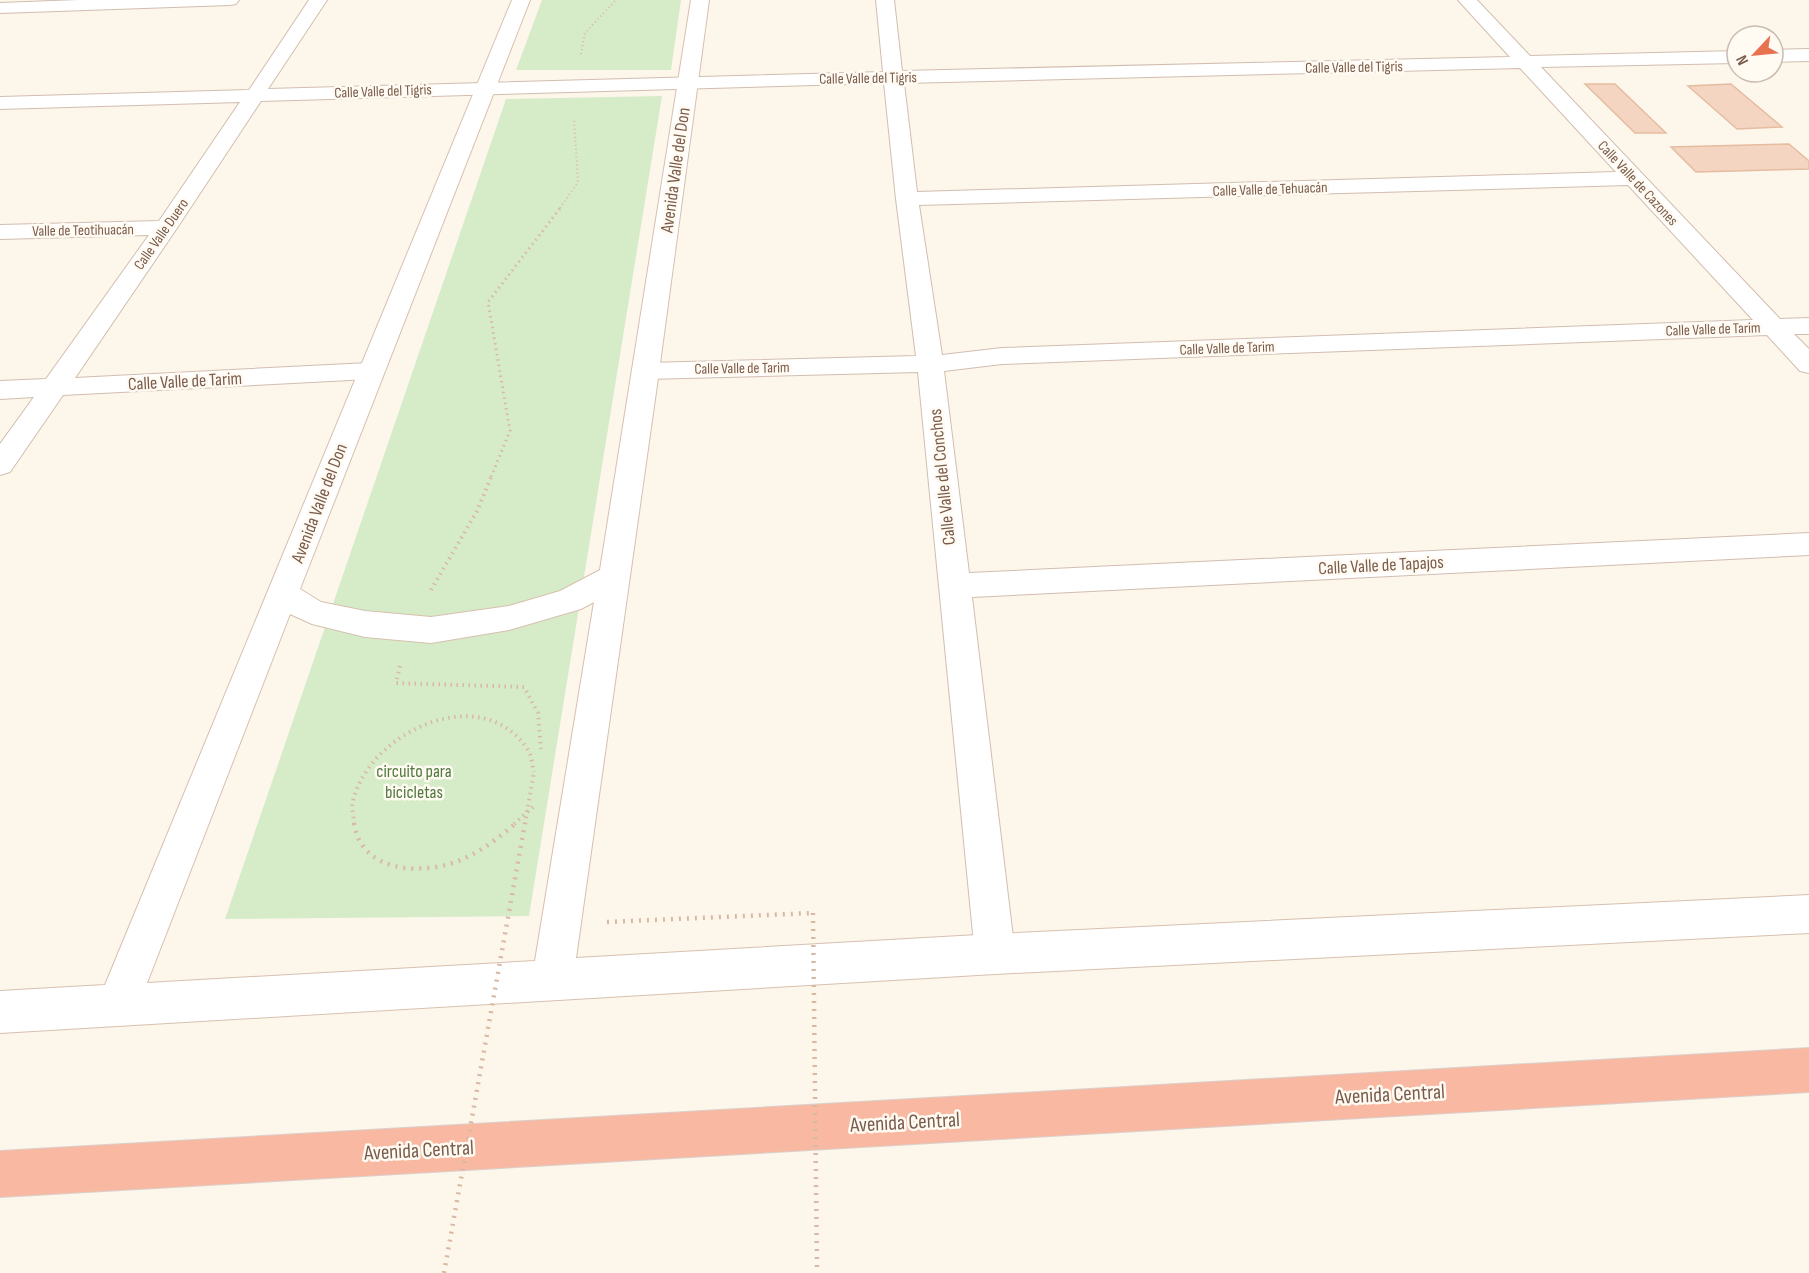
<svg xmlns="http://www.w3.org/2000/svg" width="1809" height="1273" font-family="'Sofia Sans Condensed',sans-serif">
<rect width="100%" height="100%" fill="#fdf6eb"/>
<path fill="#d6ecc8" d="M542,0H681L671,70H516Z
M662,96L529,916L225,919L506,99Z"/>
<path fill="#f3d5c2" stroke="#e6bca1" stroke-width="1.5" d="M1585,84H1615L1666,133H1635Z
M1731,84L1782,127L1737,129L1688,86Z
M1789,144L1809,161V169L1696,172L1671,147Z"/>
<g fill="none" stroke-linecap="round" stroke-linejoin="round">
<g stroke="#d1beaf" stroke-width="2">
<path id="street" d="M79,0H239L236,4L230,5L0,13V3Z
M309,0H327L268,89L883,72L876,0H894L902,71L1510,57L1458,0H1477L1530,56L1737,51V63L1541,67L1780,319L1809,318V334H1794L1809,349V373L1800,371L1767,335L1002,364L944,371L969,573L1809,533V555L972,597L1015,954L1009,968L995,974L981,968L975,954L918,372L646,379L637,377L633,371L637,365L646,363L916,356L896,199L884,83L261,101L177,228L75,378L369,363L378,365L382,371L378,377L369,379L63,395L10,472L0,475V444L34,397L0,399V381L46,379L149,235L0,239V225L159,221L240,102L0,109V97L249,90ZM1520,68L1616,172L917,192L904,83ZM1628,185L1753,320L1002,348L942,355L919,205Z
M1809,49V61L1773,62V50Z"/>
</g>
<g stroke="#d6c0af" stroke-width="2">
<path id="secondary" d="M512,0H530L300,589L321,602L365,611L431,617L509,606L560,591L600,570L691,0H709L659,371L576,958L995,934L1809,895V933L995,974L0,1033V991L105,985ZM594,602L535,961L147,983L290,614L312,624L365,637L431,643L509,630L581,609Z"/>
</g>
<g stroke="#dad1cd" stroke-width="2">
<path id="highway" d="M1809,1048V1092L0,1197V1151Z"/>
</g>
<path stroke="#d9b9a4" stroke-width="2" stroke-dasharray="1 3" stroke-linecap="butt" d="M581,54L585,33L616,0
M560,208L578,182L574,118"/>
<path stroke="#d9b9a4" stroke-width="3" stroke-dasharray="1.5 4" stroke-linecap="butt" d="M491,477L510,431L488,302L561,207"/>
<path stroke="#d9b9a4" stroke-width="4" stroke-dasharray="1.5 4.5" stroke-linecap="butt" d="M431,590L477,511L492,475
M400,666L396,683L524,687L538,713L541,749
M354,824C354,817 351,808 353,801C369,732 482,679 528,750C532,756 532,765 534,772
M514,824L533,807"/>
<path stroke="#d9b9a4" stroke-width="4.5" stroke-dasharray="2 6" stroke-linecap="butt" d="M354,823C361,874 425,876 463,859C483,850 500,837 516,823
M607,922L813,913"/>
<use href="#street" fill="#fff" fill-rule="evenodd"/>
<use href="#secondary" fill="#fff" fill-rule="evenodd"/>
<use href="#highway" fill="#f8b8a1" fill-rule="evenodd"/>
<path stroke="#d9b9a4" stroke-width="4" stroke-dasharray="1.5 4.5" stroke-linecap="butt" d="M525,824L534,772"/>
<path stroke="#d9b9a4" stroke-width="4.5" stroke-dasharray="2 6" stroke-linecap="butt" d="M813,913L817,1273
M444,1273L525,823"/>
</g>
<g text-anchor="middle" stroke-width="5" stroke-linejoin="round" paint-order="stroke">
<g font-size="15" fill="#7a5c4c" stroke="#fffaf2">
<text transform="translate(1354 67) rotate(-1)" y="5">Calle Valle del Tigris</text>
<text transform="translate(868 78) rotate(-1)" y="5">Calle Valle del Tigris</text>
<text transform="translate(383 91) rotate(-2)" y="5">Calle Valle del Tigris</text>
<text transform="translate(1638 183) rotate(47)" y="5">Calle Valle de Cazones</text>
<text transform="translate(1270 189) rotate(-2)" y="5">Calle Valle de Tehuacán</text>
<text transform="translate(83 230) rotate(-1)" y="5">Valle de Teotihuacán</text>
<text transform="translate(161 234) rotate(-55)" y="5">Calle Valle Duero</text>
<text transform="translate(1713 329) rotate(-2)" y="5">Calle Valle de Tarim</text>
<text transform="translate(1227 348) rotate(-2)" y="5">Calle Valle de Tarim</text>
<text transform="translate(742 368) rotate(-1)" y="5">Calle Valle de Tarim</text>
</g>
<g font-size="18" fill="#7a5c4c" stroke="#fffaf2">
<text transform="translate(675 170) rotate(-82)" y="6">Avenida Valle del Don</text>
<text transform="translate(185 381) rotate(-3)" y="6">Calle Valle de Tarim</text>
<text transform="translate(942 477) rotate(-96)" y="6">Calle Valle del Conchos</text>
<text transform="translate(319 503) rotate(-69)" y="6">Avenida Valle del Don</text>
<text transform="translate(1381 565) rotate(-3)" y="6">Calle Valle de Tapajos</text>
</g>
<g font-size="18" fill="#517a41" stroke="#fffaf2">
<text x="414" y="777">circuito para<tspan x="414" dy="21">bicicletas</tspan></text>
</g>
<g font-size="21" fill="#7a5c4c" stroke="#fffaf2">
<text transform="translate(1390 1094) rotate(-3)" y="7">Avenida Central</text>
<text transform="translate(905 1122) rotate(-3)" y="7">Avenida Central</text>
<text transform="translate(419 1150) rotate(-3)" y="7">Avenida Central</text>
</g>
</g>
<g transform="translate(1755 54) rotate(244)"><circle r="28" fill="#fffaf2" stroke="#cabbb0" stroke-width="1.5"/>
<path d="M0-4.5L10 22L0 15L-10 22Z" fill="#e8714f"/>
<text y="-9" font-size="16" font-weight="bold" text-anchor="middle" fill="#7a5c4c">N</text>
</g>
</svg>
